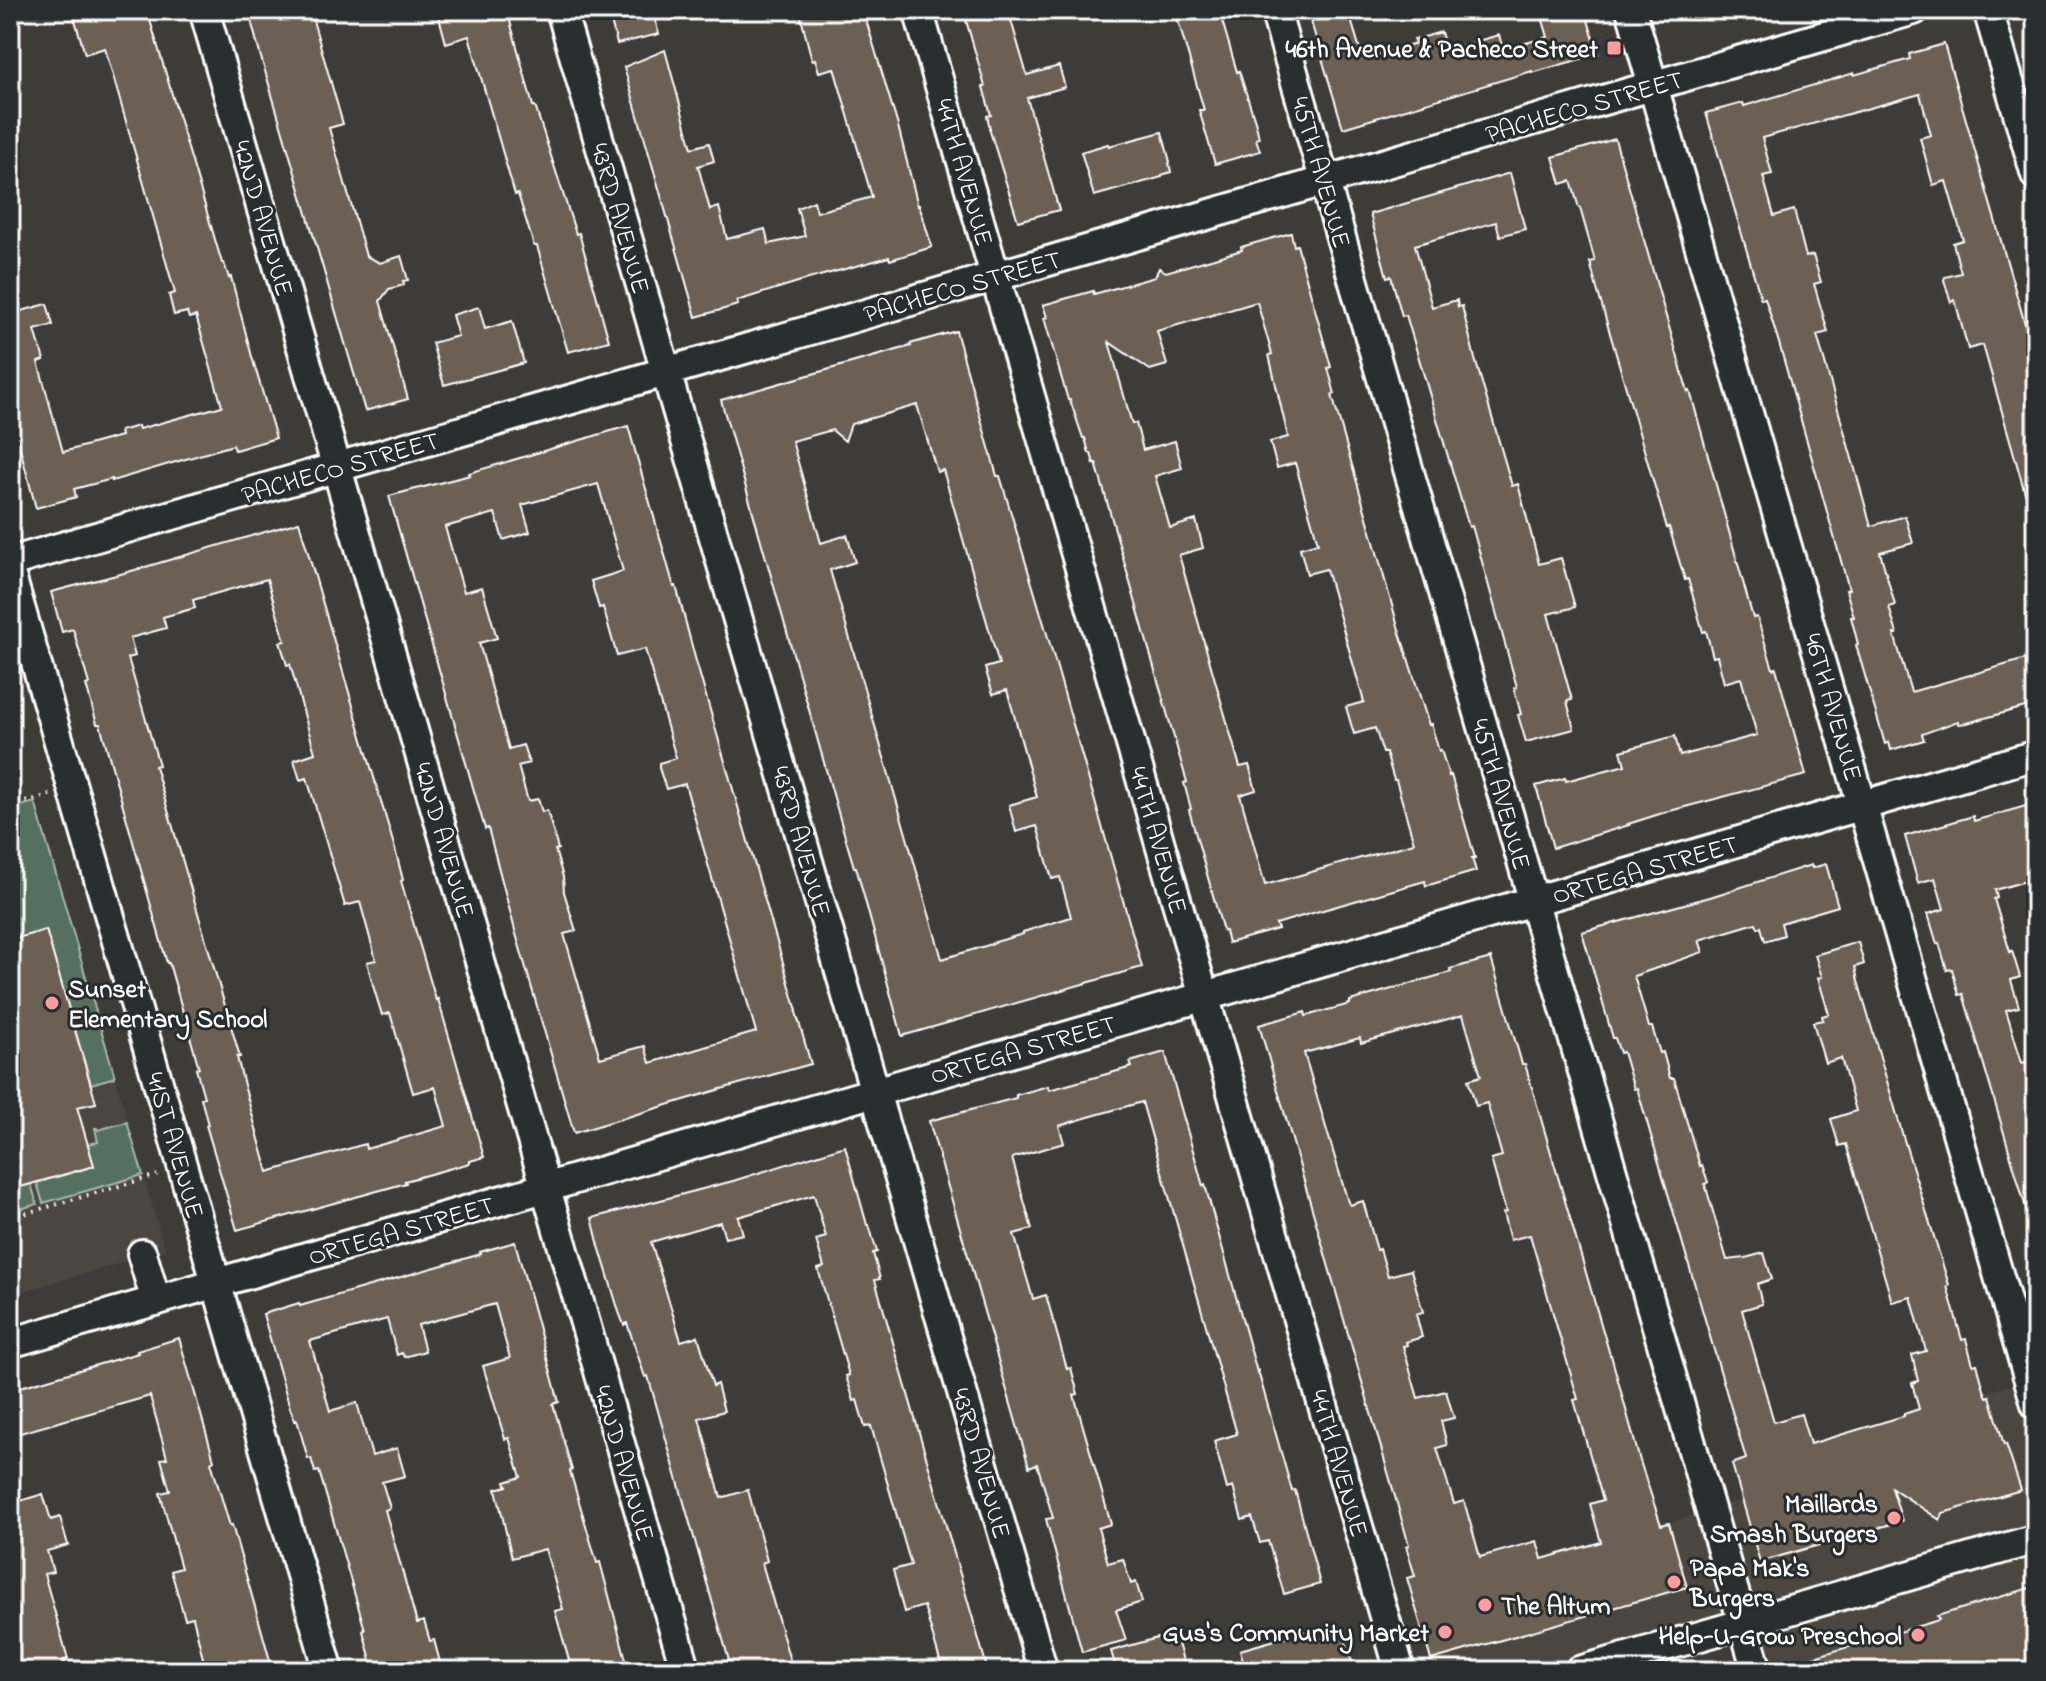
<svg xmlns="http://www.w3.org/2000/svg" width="2046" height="1681" font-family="'Indie Flower',sans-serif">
<rect width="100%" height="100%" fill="#3e3c39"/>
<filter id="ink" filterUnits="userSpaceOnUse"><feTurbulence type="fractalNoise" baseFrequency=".0125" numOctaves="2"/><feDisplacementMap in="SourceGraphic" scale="16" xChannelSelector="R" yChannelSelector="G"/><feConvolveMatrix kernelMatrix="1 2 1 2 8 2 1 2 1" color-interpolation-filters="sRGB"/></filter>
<g filter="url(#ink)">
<path fill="#4c4641" d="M35,802L165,1250L10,1295V809Z
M2036,1378V1668L2027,1671H1757L1743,1624L1579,1671H1435L1407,1578L1537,1541L1542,1559L1669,1523L1829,1472L1820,1441Z"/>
<path fill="#54705f" stroke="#aab8af" stroke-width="2" d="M35,802L115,1077L91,1084L46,930L10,940V809Z
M127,1122L143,1175L43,1203L37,1183L94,1166L88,1144L98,1142L95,1128H97L98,1130Z
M31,1184L37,1204L10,1212V1190Z"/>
<path fill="#6c5e53" stroke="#fff" stroke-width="2" fill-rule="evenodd" d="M72,10H147L222,263H224L229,278L231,277L252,357L276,438L235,450L233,445L112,481V479L74,489L76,497L36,508L17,437H15L10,420V314L47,304L53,325L35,330L44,360L38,362L63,452L121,436L120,431L138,426L139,429L222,406L196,316L189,318L187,312L174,315L169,295L175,293L105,48L85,54Z
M251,10H310L343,124L329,128L366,256L380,263L401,256L408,280L403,281L404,285L389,289L380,301L408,399L365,411L260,54L249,13H252Z
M437,10H507L533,106H535L576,234L579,233L609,341L568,352L537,246H534L518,194L515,195L469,36L446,43Z
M608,10H652L659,34L617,44Z
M799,10H863L898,126L918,206L919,205L932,247L890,260L889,257L801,281L737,301L738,305L696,317L624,67L665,50L692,148L709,143L714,161L698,166L710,210L719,207L727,239L765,229L769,244L805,236L797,208L814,201L817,212L872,197L834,68L819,72L815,59L812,60Z
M963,10H1008L1027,75L1059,66L1065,87L1027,98L1059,210L1018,221L989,128H990L987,116L991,115L983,87H985L981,72Z
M1175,10H1219L1237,72L1239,71L1256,124L1259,138L1256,139L1260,151L1215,164L1199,110H1204Z
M1318,10H1348L1363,59L1415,44L1414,40L1441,32L1446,50L1499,35L1503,49L1548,37L1540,10H1585L1598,54L1532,73V71L1343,128L1311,22L1320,19Z
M1944,44L2036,362V513L2031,514L1983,345L1968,349L1955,300L1951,302L1944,280L1945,277L1961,273L1953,243L1963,240L1946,181L1933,185L1920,138L1931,135L1920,94L1762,138L1772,174L1763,176L1774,216L1794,210L1806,257L1813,255L1821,282L1814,284L1828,332L1817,335L1871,526L1905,516L1913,543L1880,552L1895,605L1889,607L1897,634H1894L1911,692L2036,656V704L1967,723L1959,724L1958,721L1922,734L1924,740L1891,750L1889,742L1885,744L1856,645L1858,644L1851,617H1854L1846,590L1849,589L1779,343L1765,298L1761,299L1706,113L1743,103L1744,106L1854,73V75L1910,59L1909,54Z
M1162,132L1170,162L1169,163L1171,172L1162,175V177L1094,196L1081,152L1108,144L1109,146Z
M1615,139L1680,365L1688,392L1690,391L1753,618L1757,617L1773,669L1776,668L1806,775L1666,812L1628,824L1629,825L1553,848L1536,786L1565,778L1566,781L1625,765L1621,751L1675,736L1680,756L1757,735L1741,678L1724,683L1717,656L1713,657L1706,631L1703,632L1688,579L1685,580L1669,527L1667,528L1597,289L1590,262L1595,261L1580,208H1579L1571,181L1561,184L1553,157Z
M1510,173L1525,229L1500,236L1496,222L1415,245L1432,307L1457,300L1458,307L1462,306L1475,359L1512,486L1518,484L1539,564L1561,558L1575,607L1548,614L1572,700L1567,701L1574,729L1526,742L1518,715L1521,714L1514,688L1517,687L1472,526L1469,527L1406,315L1402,316L1391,276L1387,277L1370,214Z
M1291,233L1294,246L1297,245L1331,367L1328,368L1335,394L1332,395L1400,633L1429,725L1431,724L1439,751L1441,750L1449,776L1451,775L1475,858H1472L1476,871L1426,886L1425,881L1316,912L1276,924L1278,929L1228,943L1225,931H1223L1189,810L1191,809L1184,783L1187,782L1179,755L1096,463L1094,464L1091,453H1089L1085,438H1083L1070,400H1068L1044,318L1047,317L1043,305L1093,291L1094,294L1155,277L1159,268L1166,272L1242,250L1241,247ZM1257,302L1272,354L1269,355L1288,437L1270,442L1277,468L1295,463L1318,543L1300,548L1307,574L1326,569L1364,702L1346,707L1354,734L1375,728L1383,753H1386L1394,780H1396L1414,843L1265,885L1240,795L1256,790L1249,765L1240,767L1179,555L1203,548L1196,520L1170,528L1155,476L1182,468L1175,441L1143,450L1136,423L1132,424L1109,342L1150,370L1167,365L1157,331Z
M479,307L485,329L512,321L524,363L444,385L432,343L458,336L452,315Z
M956,331L997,476H1000L1055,661L1142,967L902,1036L856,867H854L846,840L721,400L911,346L910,344ZM917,405L937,472L943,470L999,664L985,668L993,694L1007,690L1037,797L1009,805L1016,832L1037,826L1052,879L1060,877L1071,917L1023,932V934L992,943V944L942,959L830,570L855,562L847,535L821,543L792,441L832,430L845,441L851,424Z
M628,426L674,587L676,586L697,665L797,1011L796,1012L811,1064L721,1089L574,1133L516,934L488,828L485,829L389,496L470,475L469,473ZM598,484L623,571L591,581L599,608L603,607L617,656L645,649L676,758L659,763V768L666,789L685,784L756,1032L650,1063L645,1046L600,1058L564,934L576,931L564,892L563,877L555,850L558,849L547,810L542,812L538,799L528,801L518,766L529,763L523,745L509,749L479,643L497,638L482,587L464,592L445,527L495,513L503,540L530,532L522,505Z
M299,522L395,849L403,880L401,881L428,973L436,1000L438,999L484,1157L470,1161V1163L405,1181L406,1183L237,1230L206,1125H208L201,1098L204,1097L196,1069L199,1068L169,963H167L100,724H97L86,685L89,684L73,629L62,632L51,592L128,572ZM267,579L285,641L280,642L287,665L290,664L315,753L294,760L300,780L307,778L345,906L360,902L376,960L367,962L374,989L382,1015L390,1013L413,1093L435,1087L446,1126L366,1149L365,1144L268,1172L244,1085L237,1057H240L155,766L159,765L128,658L135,656L130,638L166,628L163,617L195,608L193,600Z
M2036,803V878L1995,890L1997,898L1994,899L2010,952L2012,951L2020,977L2011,980L2019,1007L2006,1010L2022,1063L2032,1060L2036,1076V1225H2031L1963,994L1959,995L1952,969L1947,970L1939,943L1937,944L1928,914L1944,909L1935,878L1918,883L1905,836L1973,816L1974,821Z
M1826,864L1838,906L1781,923L1784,935L1765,941L1761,927L1758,928L1756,923L1699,940L1703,952L1634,976L1649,1027H1652L1660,1053L1663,1052L1670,1078H1674L1700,1166L1702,1165L1708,1182L1705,1184L1727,1260L1745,1258L1764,1253L1772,1279L1757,1284L1762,1304L1742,1310L1774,1422L1801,1414L1810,1444L1904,1416V1414L1919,1409L1912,1383L1918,1381L1912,1355L1926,1351L1911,1297L1892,1302L1846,1144L1839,1146L1831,1119L1856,1111L1841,1058L1825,1063L1813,1022L1823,1020L1822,1016L1829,1014L1818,978L1822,977L1815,955L1858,942L1864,964L1855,967L1858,981L1905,1143L1949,1285L1947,1286L1962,1340L1966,1339L1973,1365L1977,1364L1984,1390L1987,1397L1990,1396L2004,1445L2006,1444L2021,1490L1943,1513L1940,1520L1892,1488L1902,1521L1760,1562L1732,1464L1746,1459L1637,1088L1634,1089L1623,1052L1620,1053L1615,1038H1613L1582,932L1710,897L1811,865L1812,868Z
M46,930L96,1103L77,1107L94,1166L10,1190V1119L17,1117L10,1092V940Z
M1491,958L1522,1064H1525L1610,1355H1611L1640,1461L1661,1525L1669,1523L1687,1587L1431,1660L1407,1578L1415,1576L1406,1546L1409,1545L1259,1025L1305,1012L1306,1016L1350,1004V1001L1451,972L1450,969ZM1463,1015L1481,1076L1468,1080L1476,1106L1487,1103L1502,1156L1491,1159L1506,1212L1503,1213L1510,1240L1530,1235L1578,1399L1574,1400L1603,1500L1590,1504L1601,1542L1542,1559L1537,1541L1480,1557L1464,1501L1454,1504L1437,1448L1447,1445L1441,1421L1454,1418L1446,1391L1418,1398L1403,1346L1407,1345L1406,1342L1422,1337L1416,1314L1423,1312L1411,1270L1388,1276L1380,1249L1377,1250L1363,1201L1350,1205L1348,1202L1304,1053L1360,1038L1361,1043Z
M1165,1052L1203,1186L1205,1185L1216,1225L1257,1372L1258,1371L1292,1491L1295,1490L1320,1584L1284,1594L1268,1541L1260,1543L1252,1517L1242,1520L1233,1487L1227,1489L1214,1441L1237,1434L1142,1102L1085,1118L1059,1126L1064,1143L1012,1158L1032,1229L1014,1234L1033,1299L1046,1295L1067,1369L1071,1368L1078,1394L1074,1395L1111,1524L1098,1528L1108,1563L1123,1559L1131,1584L1136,1582L1142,1602L1116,1610L1126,1640L1082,1652L1046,1519L1053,1518L1045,1490L1037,1464L1029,1467L929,1121L1016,1098V1095L1048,1086L1049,1090L1132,1067L1130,1062Z
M845,1146L867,1225H869L877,1252L873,1253L880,1279L875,1280L988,1671H943L924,1606L904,1612L893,1570L911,1565L871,1426L865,1427L857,1400L854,1401L846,1376L849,1375L818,1269L824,1267L816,1240L826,1237L814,1195L738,1217L743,1234L725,1238L720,1222L651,1242L681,1341L698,1336L713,1386L717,1384L724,1411L699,1418L721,1498L748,1490L767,1561L762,1563L793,1671H732L648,1376L645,1377L627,1323L624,1325L619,1312L599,1246L592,1218L733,1181Z
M515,1242L559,1402L553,1404L572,1470L570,1471L597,1563L600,1562L629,1671H572L555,1611L563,1609L545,1549L512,1558L496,1489L507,1486L505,1482L521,1477L509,1438L505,1439L483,1366L510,1358L495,1304L418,1325L425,1351L404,1357L402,1353L397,1355L387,1319L310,1341L330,1411L357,1403L372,1456L397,1448L405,1476L382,1482L390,1508L385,1510L417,1623L424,1621L430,1641L434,1640L441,1666L424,1671H374L363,1631L365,1630L319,1471L315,1472L311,1458L308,1459L297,1420L295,1421L290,1408L263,1314L299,1303L300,1306L481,1254L480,1252Z
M179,1338L214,1460L211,1462L230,1526L232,1525L273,1671H206L193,1617L185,1619L171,1571L181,1568L160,1493L170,1491L161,1459L167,1458L150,1396L10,1436V1390L138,1353L137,1351Z
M43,1494L51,1520L60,1517L68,1545L47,1551L53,1572L44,1574L68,1659L64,1660L67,1671H17L10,1646V1504Z
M2036,1586V1671H1785L1784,1666L1939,1620L1937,1616Z
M1314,1629L1317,1640L1343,1633L1355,1671H1246L1240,1650Z
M1175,1633L1186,1671H1117L1111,1651Z"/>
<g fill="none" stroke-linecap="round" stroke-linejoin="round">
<g stroke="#fff" stroke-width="34">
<path id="minor" d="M204,10L686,1671
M561,10L1043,1671
M918,10L1400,1671
M1275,10L1757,1671
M1631,10L2036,1404
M1988,10L2036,175
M10,562L1914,10
M10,573L329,1671
M142,1254L156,1301
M10,1343L2036,755
M1579,1671L2036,1539"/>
</g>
<path stroke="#fff" stroke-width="4" stroke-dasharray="2 6" stroke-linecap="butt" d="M10,806L50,795
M10,1218L157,1175"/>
<use href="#minor" stroke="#2a2d2e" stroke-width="28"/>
</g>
</g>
<g fill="#ff9aa2" stroke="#2a2d2e" stroke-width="3">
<rect x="1606" y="40" width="16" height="16" rx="4"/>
<circle cx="52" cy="1003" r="8"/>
<circle cx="1894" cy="1518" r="8"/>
<circle cx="1674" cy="1582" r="8"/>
<circle cx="1485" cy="1605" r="8"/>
<circle cx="1445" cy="1632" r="8"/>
<circle cx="1918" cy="1635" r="8"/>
</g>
<g text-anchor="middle" stroke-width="6" stroke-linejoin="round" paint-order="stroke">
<g font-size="26" font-weight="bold" fill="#fff" stroke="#2a2d2e" text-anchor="end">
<text x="1598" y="57">46th Avenue &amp; Pacheco Street</text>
<text x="68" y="997" text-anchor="start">Sunset<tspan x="68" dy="30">Elementary School</tspan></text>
<text x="1878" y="1512">Maillards<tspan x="1878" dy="30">Smash Burgers</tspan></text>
<text x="1690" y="1576" text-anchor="start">Papa Mak's<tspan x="1690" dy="30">Burgers</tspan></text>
<text x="1501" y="1614" text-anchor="start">The Altum</text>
<text x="1429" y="1641">Gus's Community Market</text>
<text x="1902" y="1644">Help-U-Grow Preschool</text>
</g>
<g font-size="26" fill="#fff" stroke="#2a2d2e">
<text transform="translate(1584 106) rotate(-16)" y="9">PACHECO STREET</text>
<text transform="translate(965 172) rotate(74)" y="9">44TH AVENUE</text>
<text transform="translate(1322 172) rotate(74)" y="9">45TH AVENUE</text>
<text transform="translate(264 218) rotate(74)" y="9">42ND AVENUE</text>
<text transform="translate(621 218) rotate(74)" y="9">43RD AVENUE</text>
<text transform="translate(962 286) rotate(-16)" y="9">PACHECO STREET</text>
<text transform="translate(340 467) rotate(-16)" y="9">PACHECO STREET</text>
<text transform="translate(1834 707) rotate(74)" y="9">46TH AVENUE</text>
<text transform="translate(1502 794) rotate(74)" y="9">45TH AVENUE</text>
<text transform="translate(445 840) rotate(74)" y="9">42ND AVENUE</text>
<text transform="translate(1159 840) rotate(74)" y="9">44TH AVENUE</text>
<text transform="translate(802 841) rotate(74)" y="9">43RD AVENUE</text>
<text transform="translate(1645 869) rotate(-16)" y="9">ORTEGA STREET</text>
<text transform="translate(1023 1049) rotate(-16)" y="9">ORTEGA STREET</text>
<text transform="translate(176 1145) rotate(74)" y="9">41ST AVENUE</text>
<text transform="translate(401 1230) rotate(-16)" y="9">ORTEGA STREET</text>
<text transform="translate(625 1463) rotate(74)" y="9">42ND AVENUE</text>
<text transform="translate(982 1463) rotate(74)" y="9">43RD AVENUE</text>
<text transform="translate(1340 1463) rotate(74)" y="9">44TH AVENUE</text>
</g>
</g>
<rect width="2046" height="1681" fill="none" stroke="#2a2d2e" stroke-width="40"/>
<rect x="20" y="20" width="2006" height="1641" fill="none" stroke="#fff" stroke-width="3" filter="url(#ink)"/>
</svg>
